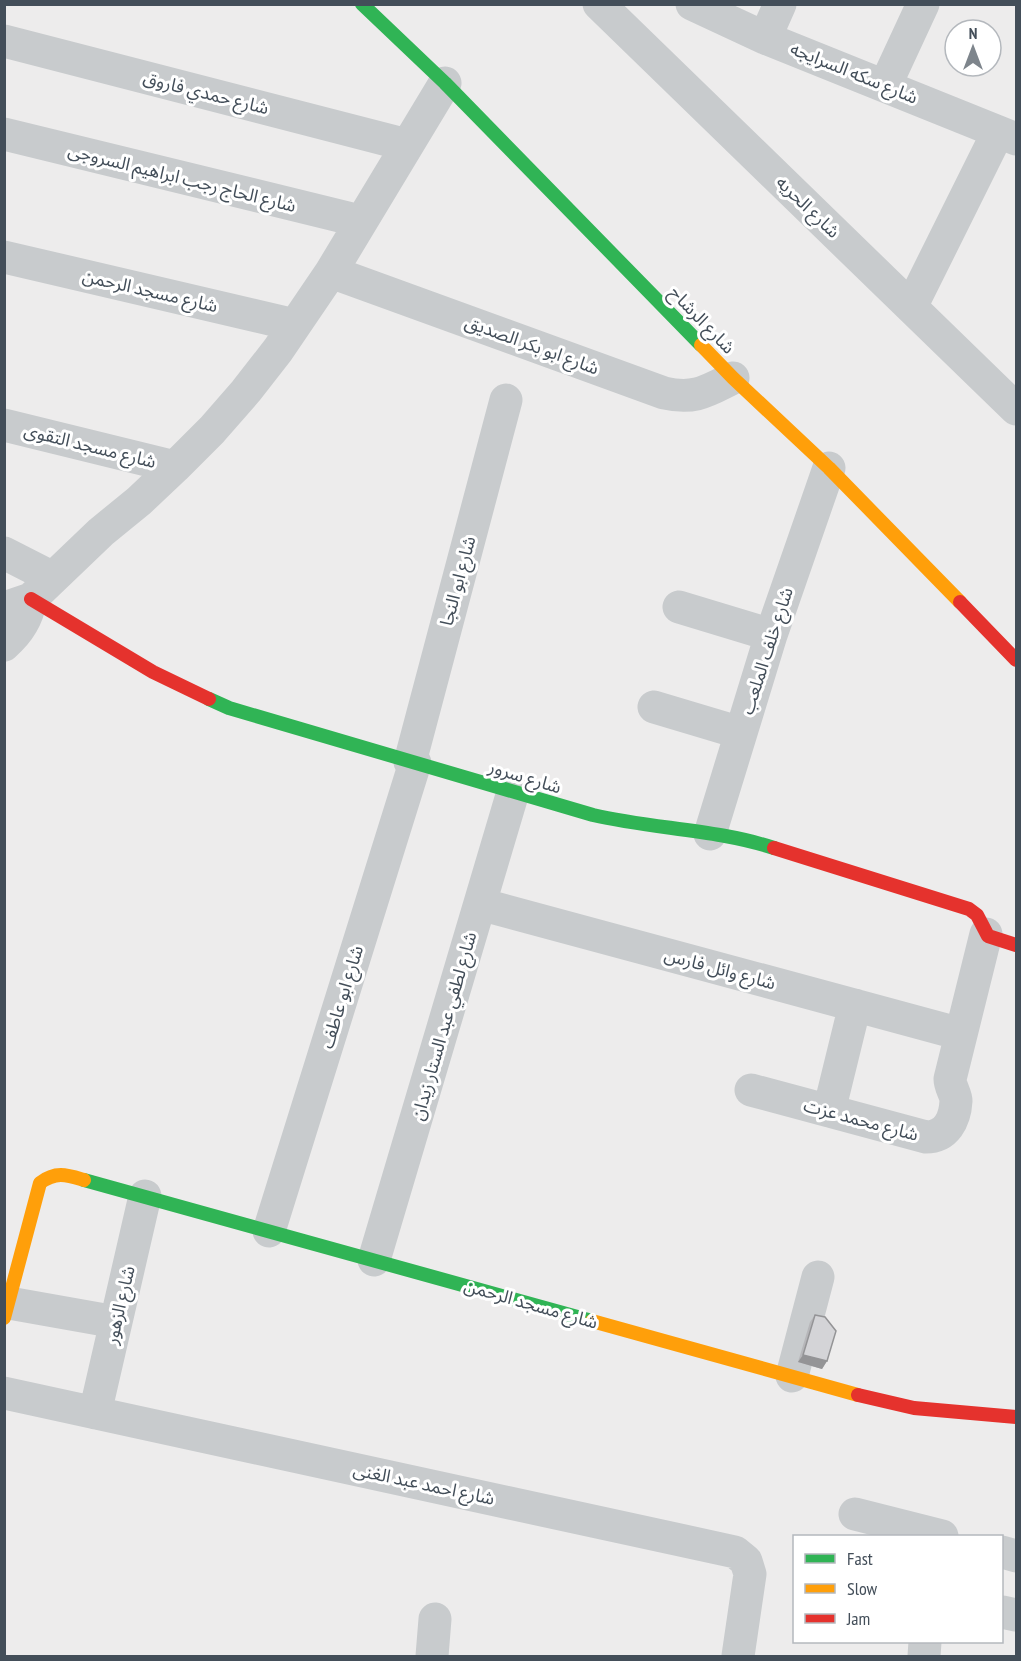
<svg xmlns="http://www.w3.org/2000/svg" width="1021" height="1661" font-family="'PT Sans Narrow','Noto Sans Arabic',sans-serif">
<rect width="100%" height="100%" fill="#edecec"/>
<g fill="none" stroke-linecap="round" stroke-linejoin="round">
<path stroke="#c8cbcd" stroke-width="33" d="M599,4L1016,409
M692,4L765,38L1016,139
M765,38L780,4
M4,41L407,145
M885,86L923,4
M4,134L360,221
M4,257L295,325
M331,272L664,393C695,400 707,391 733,378
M911,307L998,132
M4,425L175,467
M4,553L53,578
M679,607L771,635
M4,608L31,599L101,532L139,501L175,467L212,430L246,391L278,350L331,272L445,83
M4,645C20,631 27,618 31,599
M654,707L741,733
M410,762L506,400
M710,834L771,635L829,468
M480,904L961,1034
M751,1090L926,1137C946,1137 955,1120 956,1101C956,1094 950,1087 950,1079L986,934
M829,1111L855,1005
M269,1231L415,763
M374,1260L513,792
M9,1303L116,1322
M792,1376L818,1277
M4,1393L735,1552L746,1561L750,1574L738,1656
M95,1413L145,1196
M855,1514L942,1536
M1002,1552L1016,1556
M1002,1612L1016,1615
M432,1656L435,1619
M924,1656L925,1642"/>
<path stroke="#30b455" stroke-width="14" d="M362,4L445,83L701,345
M209,699L229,708L593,815C653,829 716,829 774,848
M84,1180L592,1321"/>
<path stroke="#ff9f0a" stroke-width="14" d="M701,345L733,378L829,468L960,602
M4,1318L40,1183C56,1171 67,1175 84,1180
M592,1321L858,1395"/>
<path stroke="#e5322d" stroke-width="14" d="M31,599L153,672L209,699
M960,602L1016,660
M774,848L969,909L977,915L988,936L1016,945
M858,1395L914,1408L1016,1417"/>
</g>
<path fill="#b6b6b9" d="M815,1315L827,1361L822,1369L798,1362L810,1322Z"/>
<path fill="#949496" d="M803,1355L827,1361L822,1369L798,1362Z"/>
<path fill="#d4d4d7" stroke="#949496" stroke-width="1.5" d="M815,1315L825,1317L836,1331L827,1361L803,1355Z"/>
<g text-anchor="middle" stroke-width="6" stroke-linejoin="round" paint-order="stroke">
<g font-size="18" fill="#434e59" stroke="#fff">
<text transform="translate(854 73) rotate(22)" y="6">شارع سكه السرايجه</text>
<text transform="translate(206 93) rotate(14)" y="6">شارع حمدي فاروق</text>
<text transform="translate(182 178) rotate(14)" y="6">شارع الحاج رجب ابراهيم السروجى</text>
<text transform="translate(808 207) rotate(44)" y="6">شارع الحريه</text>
<text transform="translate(150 291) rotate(13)" y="6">شارع مسجد الرحمن</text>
<text transform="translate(702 320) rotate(46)" y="6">شارع الرشاح</text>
<text transform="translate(532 345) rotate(20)" y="6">شارع ابو بكر الصديق</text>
<text transform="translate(90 446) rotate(14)" y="6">شارع مسجد التقوى</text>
<text transform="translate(458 581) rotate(-75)" y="6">شارع ابو النجا</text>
<text transform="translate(767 651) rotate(-72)" y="6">شارع خلف الملعب</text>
<text transform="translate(525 777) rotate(17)" y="6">شارع سرور</text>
<text transform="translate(720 969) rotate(15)" y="6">شارع وائل فارس</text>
<text transform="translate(342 997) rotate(-73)" y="6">شارع ابو عاطف</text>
<text transform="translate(444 1026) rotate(-74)" y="6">شارع لطفي عبد الستار زيدان</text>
<text transform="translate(861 1120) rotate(15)" y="6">شارع محمد عزت</text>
<text transform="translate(531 1304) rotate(16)" y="6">شارع مسجد الرحمن</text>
<text transform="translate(120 1305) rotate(-77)" y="6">شارع الزهور</text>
<text transform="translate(424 1484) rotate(12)" y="6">شارع احمد عبد الغنى</text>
</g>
</g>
<rect width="1021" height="1661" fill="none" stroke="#434e59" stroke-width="12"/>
<rect x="793" y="1535" width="210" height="108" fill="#ffffff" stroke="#b4b8bd" stroke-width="1.5"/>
<rect x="805" y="1554" width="30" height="9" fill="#30b455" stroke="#b4b8bd" stroke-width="1.5"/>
<text x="847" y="1565" font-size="18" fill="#434e59">Fast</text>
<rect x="805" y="1584" width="30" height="9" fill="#ff9f0a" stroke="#b4b8bd" stroke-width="1.5"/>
<text x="847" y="1595" font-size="18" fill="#434e59">Slow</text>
<rect x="805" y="1614" width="30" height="9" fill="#e5322d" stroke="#b4b8bd" stroke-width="1.5"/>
<text x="847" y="1625" font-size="18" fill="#434e59">Jam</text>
<g transform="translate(973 48)"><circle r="28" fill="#ffffff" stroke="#b4b8bd" stroke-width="1.5"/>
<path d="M0-4.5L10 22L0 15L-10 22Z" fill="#7e858c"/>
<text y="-9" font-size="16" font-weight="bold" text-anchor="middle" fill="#434e59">N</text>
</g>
</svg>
